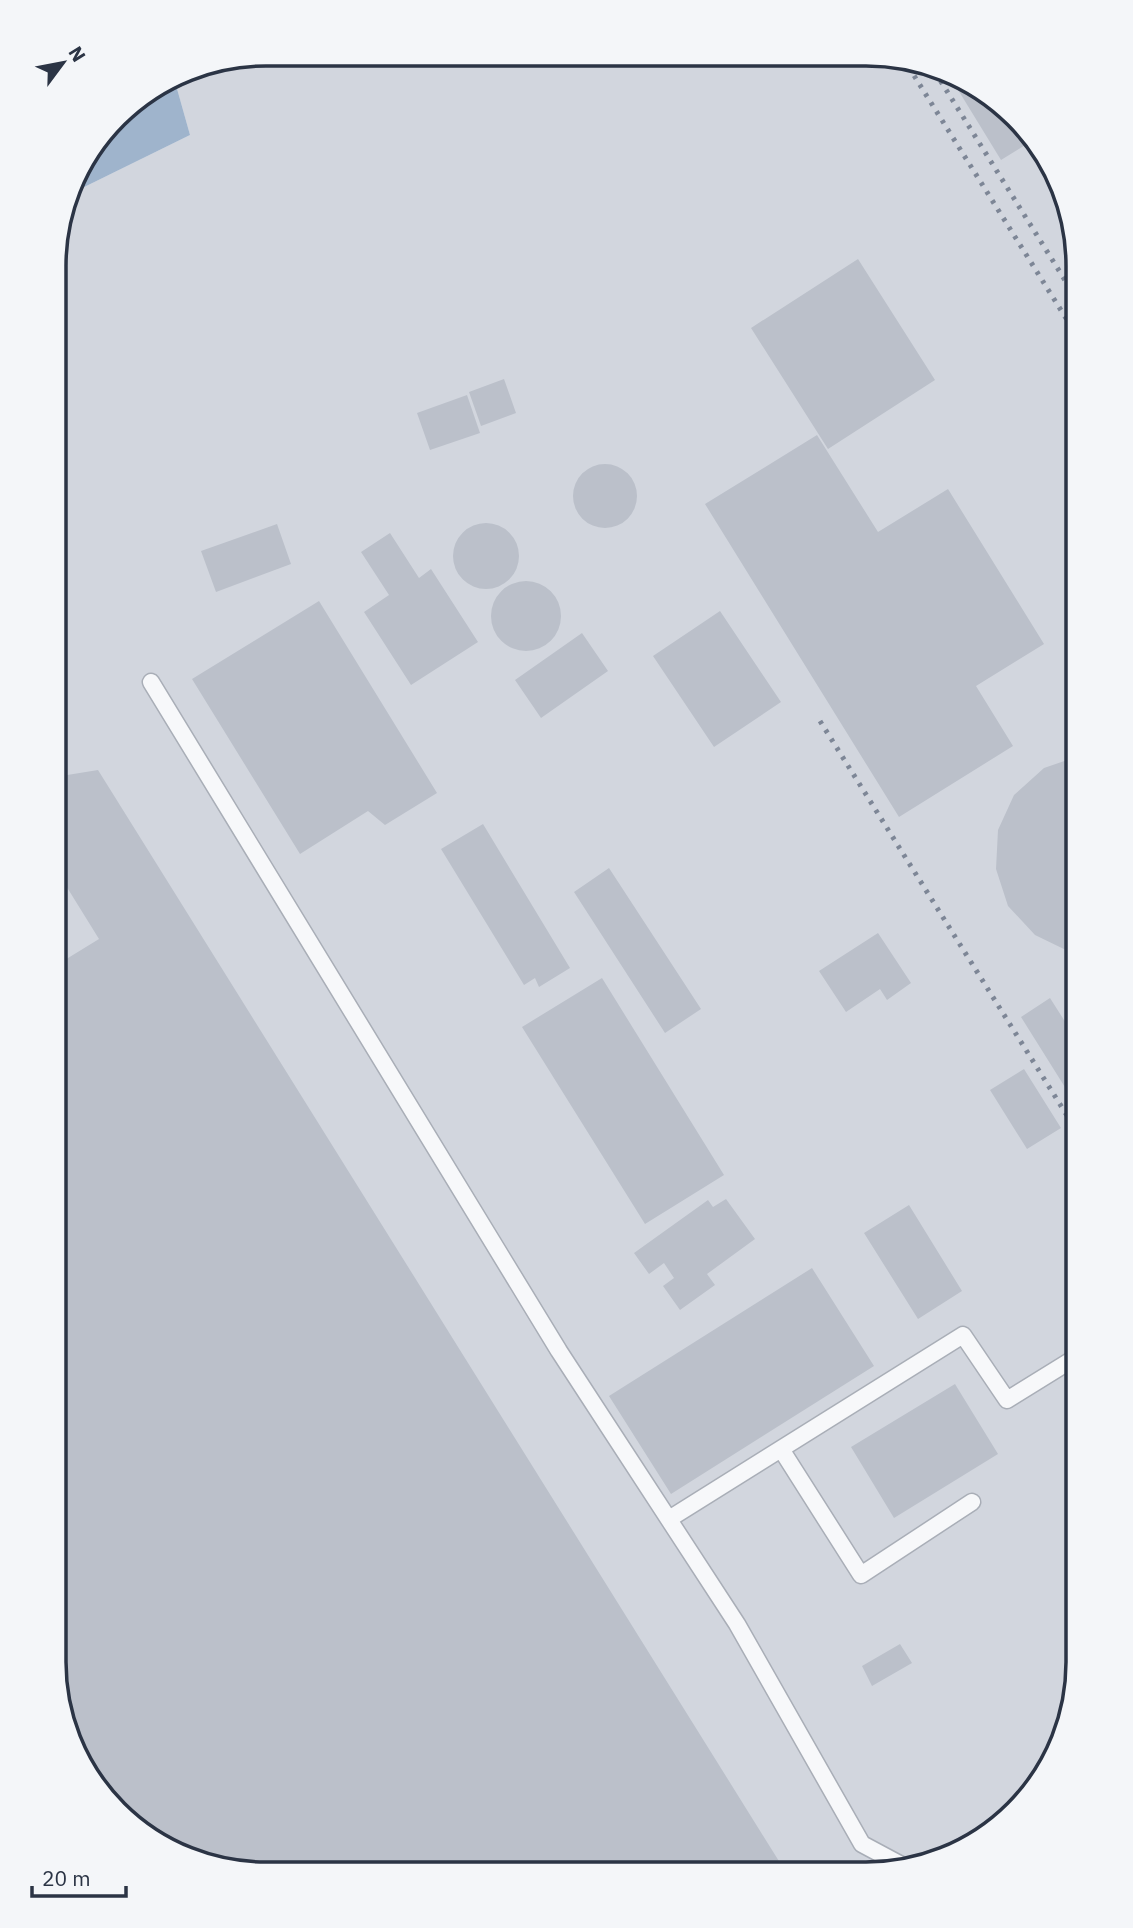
<svg xmlns="http://www.w3.org/2000/svg" width="1133" height="1928" font-family="'IBM Plex Sans',sans-serif">
<rect width="100%" height="100%" fill="#e4e7ec"/>
<path fill="#d2d6de" d="M267,54L908,58L1006,107L1067,198L1079,267L1078,1676L1063,1742L1035,1791L995,1830L935,1862L866,1874L238,1872L185,1857L127,1821L66,1730L54,1661L56,239L70,194L190,135L174,78L186,70Z"/>
<path fill="#9fb4cc" d="M174,78L190,135L70,194L76,172L126,107Z"/>
<path fill="#bbc0ca" d="M952,80L1006,107L1030,142L1001,160Z
M858,259L935,380L828,449L751,328Z
M504,379L516,413L481,426L469,392Z
M467,395L480,433L430,450L417,413Z
M817,435L878,532L948,489L1044,644L976,686L1013,746L899,817L705,504Z
M573 496a32 32 0 1 1 64 0a32 32 0 1 1-64 0Z
M453 556a33 33 0 1 1 66 0a33 33 0 1 1-66 0Z
M277,524L291,564L216,592L201,551Z
M390,533L419,578L431,569L478,642L411,685L364,612L389,595L361,552Z
M491 616a35 35 0 1 1 70 0a35 35 0 1 1-70 0Z
M319,601L437,793L385,825L368,811L300,854L192,679Z
M720,611L781,702L714,747L653,656Z
M582,633L608,671L541,718L515,680Z
M1079,756V953L1070,952L1035,935L1008,906L996,869L998,830L1014,795L1044,768Z
M98,770L787,1874L238,1872L185,1857L127,1821L66,1730L54,1662L55,966L99,939L55,868V777Z
M483,824L570,968L539,987L535,978L524,985L441,849Z
M609,868L701,1009L665,1033L574,892Z
M878,933L911,983L887,1000L880,989L846,1012L819,971Z
M602,978L724,1175L645,1224L522,1027Z
M1050,998L1078,1042V1108L1021,1017Z
M1024,1069L1061,1128L1027,1149L990,1090Z
M726,1199L755,1239L707,1274L715,1285L680,1310L663,1286L674,1278L664,1263L649,1274L634,1253L708,1200L713,1207Z
M909,1205L962,1291L918,1319L864,1233Z
M812,1268L874,1366L671,1494L609,1396Z
M955,1384L998,1454L894,1518L851,1447Z
M900,1644L912,1663L872,1686L862,1666Z"/>
<g fill="none" stroke-linecap="round" stroke-linejoin="round">
<g stroke="#a9aeb7" stroke-width="19">
<path id="lane" d="M151,682L559,1351L737,1624L862,1844L905,1867
M781,1449L861,1575L972,1502
M669,1519L963,1335L1007,1400L1078,1356"/>
</g>
<use href="#lane" stroke="#f7f8fa" stroke-width="16"/>
<path stroke="#7d8696" stroke-width="5" stroke-dasharray="3.5 7" stroke-linecap="butt" d="M903,58L1079,339
M935,72L1068,285L1079,307
M820,721L1078,1133"/>
</g>
<path d="M0 0H1133V1928H0ZM266 66H866A200 200 0 0 1 1066 266V1662A200 200 0 0 1 866 1862H266A200 200 0 0 1 66 1662V266A200 200 0 0 1 266 66Z" fill="#f4f6f9" fill-rule="evenodd"/>
<path fill="none" stroke="#2b3445" stroke-width="3.5" d="M266 66H866A200 200 0 0 1 1066 266V1662A200 200 0 0 1 866 1862H266A200 200 0 0 1 66 1662V266A200 200 0 0 1 266 66Z"/>
<g transform="translate(63 63) rotate(58)" stroke="#f4f6f9" stroke-width="5" paint-order="stroke">
<path d="M0-5L12 26L0 18L-12 26Z" fill="#2b3445"/>
<text y="-10" font-size="19" font-weight="bold" text-anchor="middle" fill="#2b3445">N</text>
</g>
<path d="M32 1886v10h94v-10" fill="none" stroke="#2b3445" stroke-width="3.5"/>
<text x="42" y="1886" font-size="21" fill="#2b3445" stroke="#f4f6f9" stroke-width="5" paint-order="stroke">20 m</text>
</svg>
